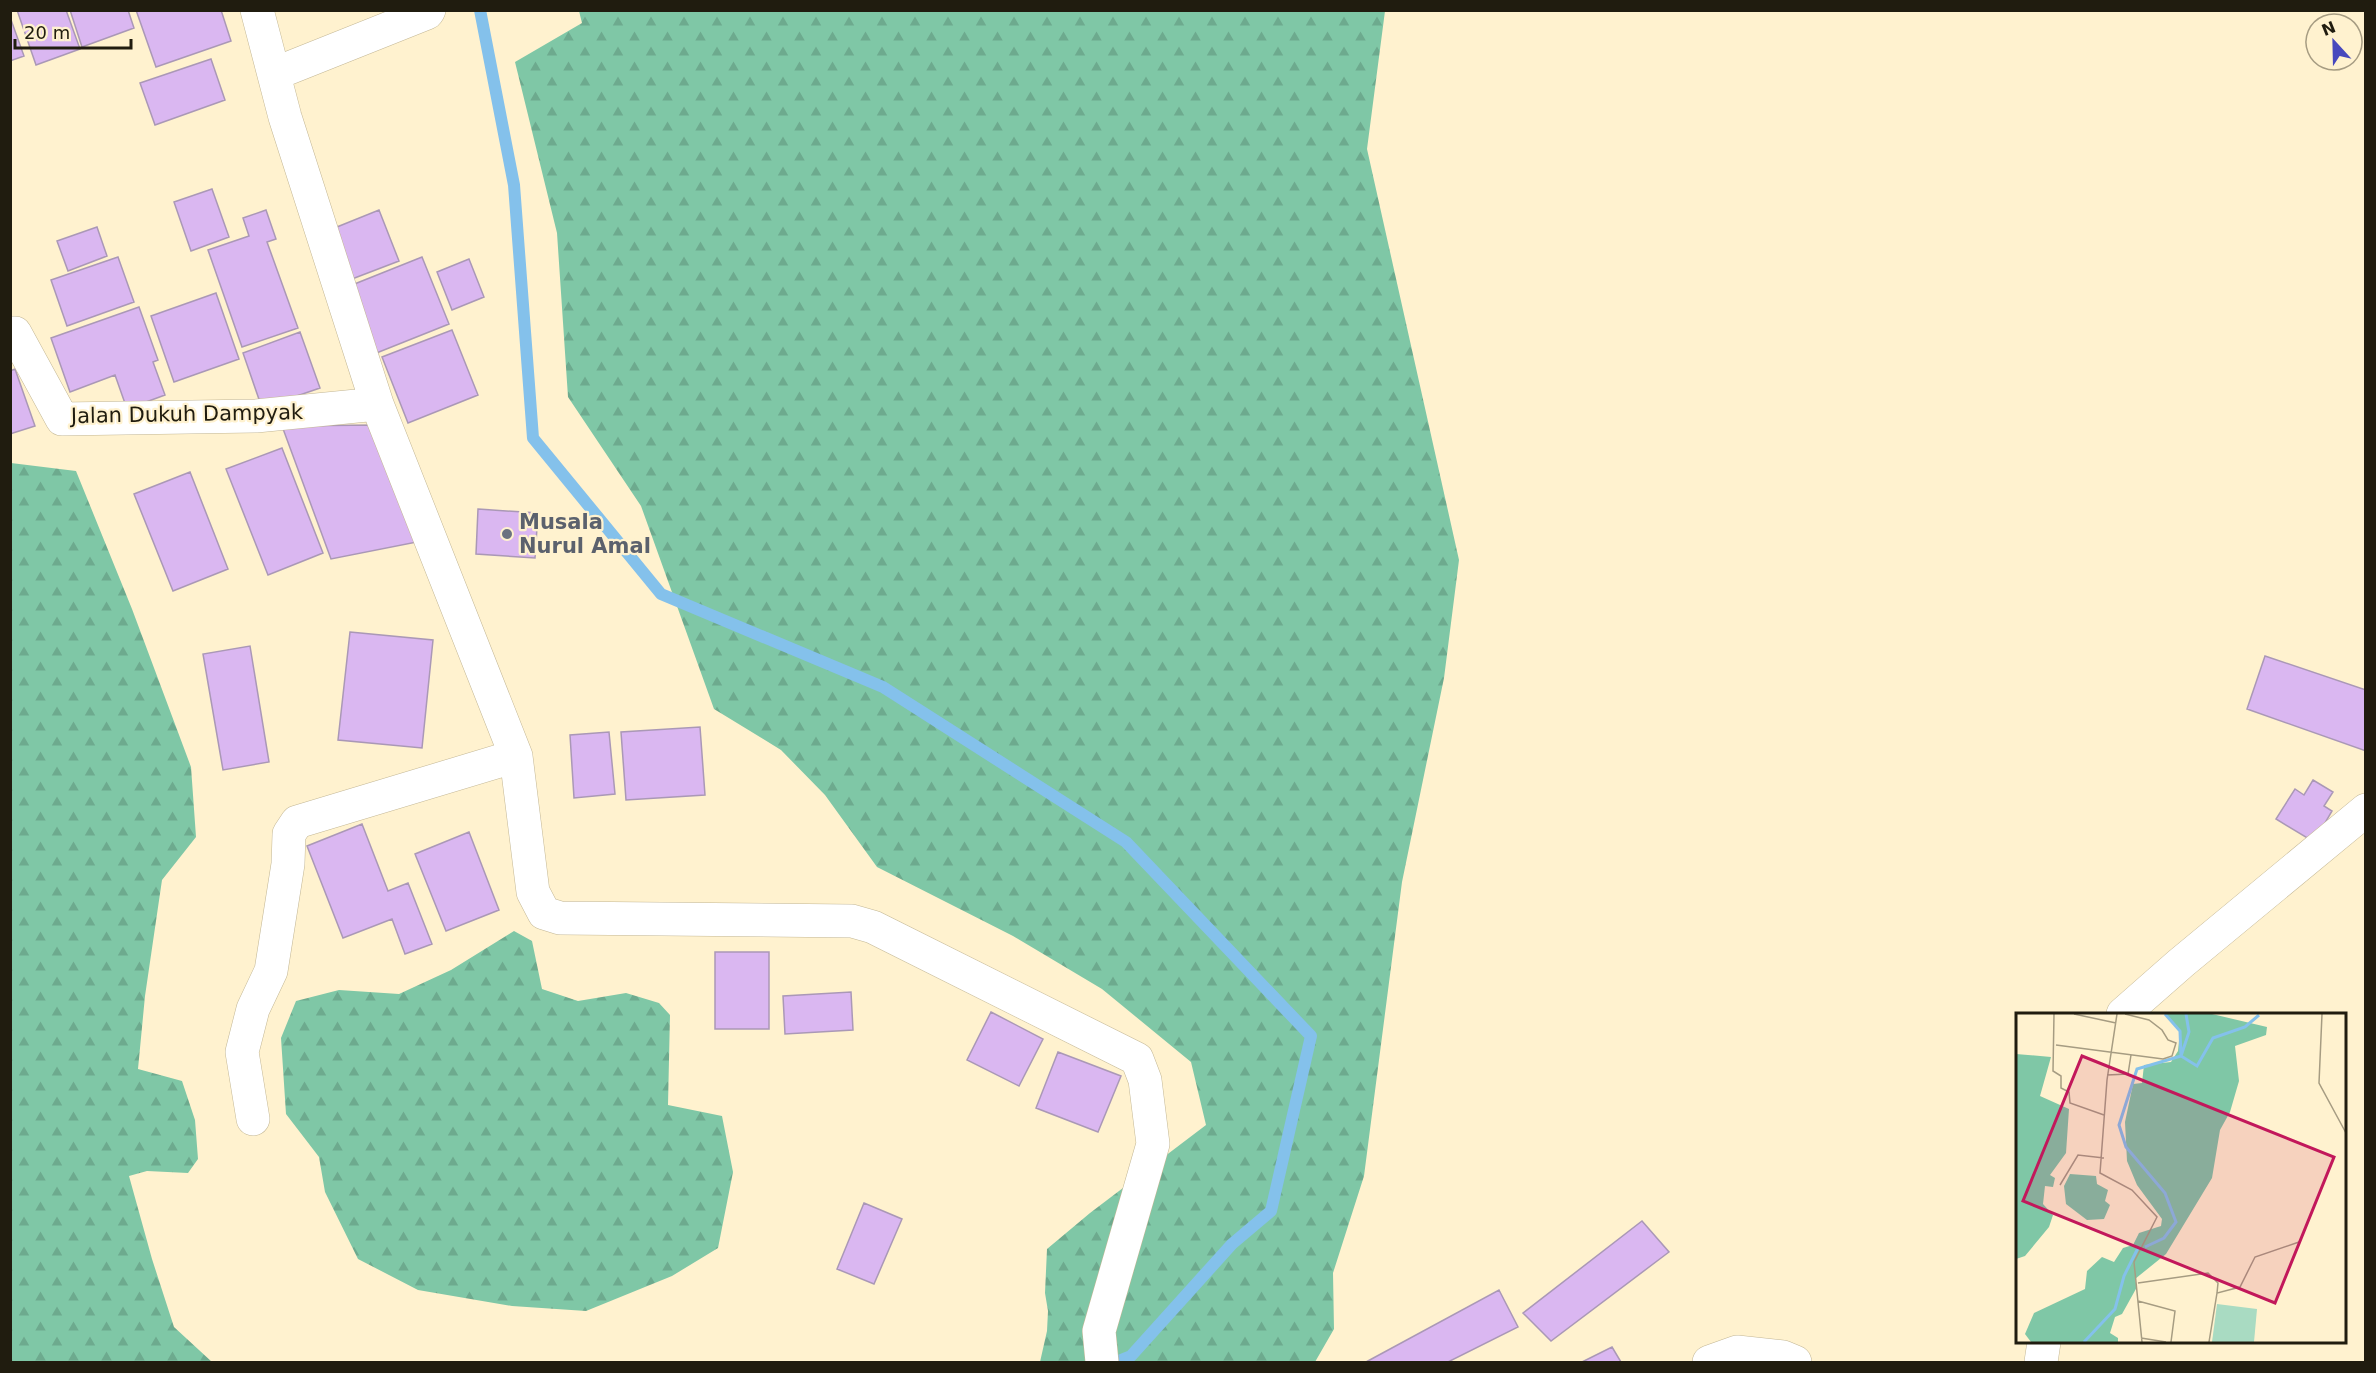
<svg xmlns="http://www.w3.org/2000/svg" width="2376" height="1373" font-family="'DejaVu Sans',sans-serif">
<defs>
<pattern id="forest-firs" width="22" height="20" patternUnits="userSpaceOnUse" patternTransform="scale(1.5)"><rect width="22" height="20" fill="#7fc7a6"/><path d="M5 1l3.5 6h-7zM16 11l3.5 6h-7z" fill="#6daa8e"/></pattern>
</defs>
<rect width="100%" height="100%" fill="#fff2cf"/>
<path fill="url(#forest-firs)" d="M579,11H1385L1367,149L1459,560L1444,678L1402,882L1364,1176L1333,1273L1334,1329L1315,1362H1040L1047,1331L1048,1311L1045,1293L1047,1249L1090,1213L1206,1125L1191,1062L1102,989L1013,936L877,867L825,795L781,750L714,709L641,506L568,397L557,233L515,62L582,23Z
M11,463L76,471L132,609L191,767L196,837L162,880L145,996L138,1069L182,1081L195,1120L198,1159L188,1173L147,1171L129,1176L152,1259L174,1327L212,1362H11Z
M514,931L532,941L542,989L578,1001L626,993L659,1003L670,1015L668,1105L722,1116L733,1172L718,1248L672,1276L586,1311L512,1306L418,1290L358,1259L325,1192L319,1157L286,1114L281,1038L296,1001L339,990L399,994L451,970Z"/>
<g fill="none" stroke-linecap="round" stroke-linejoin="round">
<path stroke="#84c1eb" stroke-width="12" d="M480,10L514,185L533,438L661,594L883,687L1126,842L1311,1036L1271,1211L1232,1244L1131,1356L1116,1362"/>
</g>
<path fill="#dab7f1" stroke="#aa98b6" stroke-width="1.5" d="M17,10H66L80,49L36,65Z
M70,10H128L134,28L82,47Z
M136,10H221L231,41L156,67Z
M10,17L24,56L10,61Z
M211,59L225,100L155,125L140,83Z
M212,189L229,237L191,251L174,202Z
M266,210L276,239L267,242L298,328L242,347L208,250L249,236L243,218Z
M379,210L399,261L352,279L332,229Z
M97,227L107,256L68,271L57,241Z
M118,257L134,302L67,326L51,280Z
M422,257L449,324L374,354L347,287Z
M469,259L484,297L452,310L437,272Z
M216,293L239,359L174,382L151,316Z
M139,307L158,360L153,362L165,395L127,409L115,375L70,392L51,338Z
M452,330L478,395L408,423L382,357Z
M300,332L320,388L262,408L243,353Z
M15,369L35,426L10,434V371Z
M376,425L422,541L331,559L282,426Z
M282,448L323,553L268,575L226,469Z
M190,472L228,569L173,591L134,494Z
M478,509L538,513L535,558L476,554Z
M350,632L433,640L422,748L338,740Z
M250,646L269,762L223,770L203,654Z
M2265,656L2366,690V751L2247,709Z
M700,727L705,795L626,800L621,732Z
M609,732L615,794L574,798L570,735Z
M2313,780L2333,792L2324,806L2332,811L2314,842L2276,819L2295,789L2304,795Z
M362,824L388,891L408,883L432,944L405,954L392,919L343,938L307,846Z
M469,832L499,910L446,931L415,854Z
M715,952H769V1029H715Z
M851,992L853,1030L785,1034L783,996Z
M991,1012L1043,1039L1019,1086L967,1060Z
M1058,1052L1121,1076L1098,1132L1036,1108Z
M864,1203L902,1219L874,1284L837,1269Z
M1642,1221L1669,1252L1551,1341L1523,1313Z
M1499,1290L1518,1327L1448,1362H1366Z
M1612,1347L1621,1362H1582Z"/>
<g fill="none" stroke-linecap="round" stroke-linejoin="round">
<g stroke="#c3b795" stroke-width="34">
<path id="minor" d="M257,10L285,117L377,404L516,756L533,892L544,913L560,918L852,921L873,927L1137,1059L1145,1080L1153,1144L1099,1331L1102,1362
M274,74L427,13L429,10
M10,333H15L62,419L256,416L377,404
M2123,1014L2181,963L2366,810
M253,1119L242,1052L253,1009L271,971L288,864L289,834L297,822L516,756
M1709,1362L1737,1352L1783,1357L1795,1362
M2041,1362L2044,1342"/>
</g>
<use href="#minor" stroke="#fff" stroke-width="33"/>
</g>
<circle fill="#6b7280" stroke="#fff2cf" stroke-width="2" cx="507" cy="534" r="6"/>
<g text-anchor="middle" stroke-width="4.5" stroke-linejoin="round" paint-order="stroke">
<g font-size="21" fill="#201c0f" stroke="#fff2cf">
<text transform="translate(187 414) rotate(-1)" y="7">Jalan Dukuh Dampyak</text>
</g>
<g font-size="21" font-weight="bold" fill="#5b616d" stroke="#fff2cf" text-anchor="start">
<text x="519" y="529">Musala<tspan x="519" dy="24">Nurul Amal</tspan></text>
</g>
</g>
<g transform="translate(2016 1013)">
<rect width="330" height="330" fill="#fff2cf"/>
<path d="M201,291L241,296L238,329H196Z" fill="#a9dbc2"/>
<path d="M149,1H196L251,14L250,22L219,33L223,68L214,99L204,117L196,165L150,241L119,266L121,274L106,301L99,304L94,320L102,325V329H15L9,321L18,300L69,276L71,258L86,244L98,249L107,235L117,232L123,220L145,213L146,206L121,172L111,148L109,109L117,71L126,70L128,52L155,49L162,38L164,18ZM0,41L35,44L24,83L53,96L50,140L34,162L39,165L37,174L29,173L27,191L37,202L33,214L9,243L0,246ZM54,161L80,163L81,171L92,177L89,188L94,192L88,206L71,207L50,191L48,173Z" fill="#7fc7a6"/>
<path fill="none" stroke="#84c1eb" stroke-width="3" d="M149,1L164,18L165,43L181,53L197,25L229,14L243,2M129,234L148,225L160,209L149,180L110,134L103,112L121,56L165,43L173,19L170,1M68,329L99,296L108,263L122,235"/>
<path fill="none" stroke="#a69c82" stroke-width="1.5" d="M38,1L37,58L45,63V75L53,79L54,90L88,102M58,1L100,10M101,1L91,67L84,160L116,177L141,204L118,249L126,329M306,1L303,70L330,120M40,32L147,46L156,43L160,30L152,27L146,17L133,7L109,1M91,62L112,61L115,42M44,172L62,142L88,145M122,270L192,260L202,270L201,280M122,288L159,298L155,329M125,325L150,329M193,329L201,280L224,274L239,244L283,229"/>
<path fill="#c2185b" fill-opacity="0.15" stroke="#c2185b" stroke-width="3" d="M66,43L318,144L259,290L7,188Z"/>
<rect width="330" height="330" fill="none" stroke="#201c0f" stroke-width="3"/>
</g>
<rect width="2376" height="1373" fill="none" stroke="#201c0f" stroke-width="24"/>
<g transform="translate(2334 42) rotate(338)"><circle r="28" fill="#fff2cf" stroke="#a69c82" stroke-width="1.5"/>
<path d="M0-4.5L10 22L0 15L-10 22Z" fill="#4748bd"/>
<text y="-9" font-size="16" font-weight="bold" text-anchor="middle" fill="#201c0f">N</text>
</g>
<path d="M15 39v9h116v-9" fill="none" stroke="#201c0f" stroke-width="3"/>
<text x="24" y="39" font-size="18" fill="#201c0f" stroke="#fff2cf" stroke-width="4.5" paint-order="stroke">20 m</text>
</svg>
